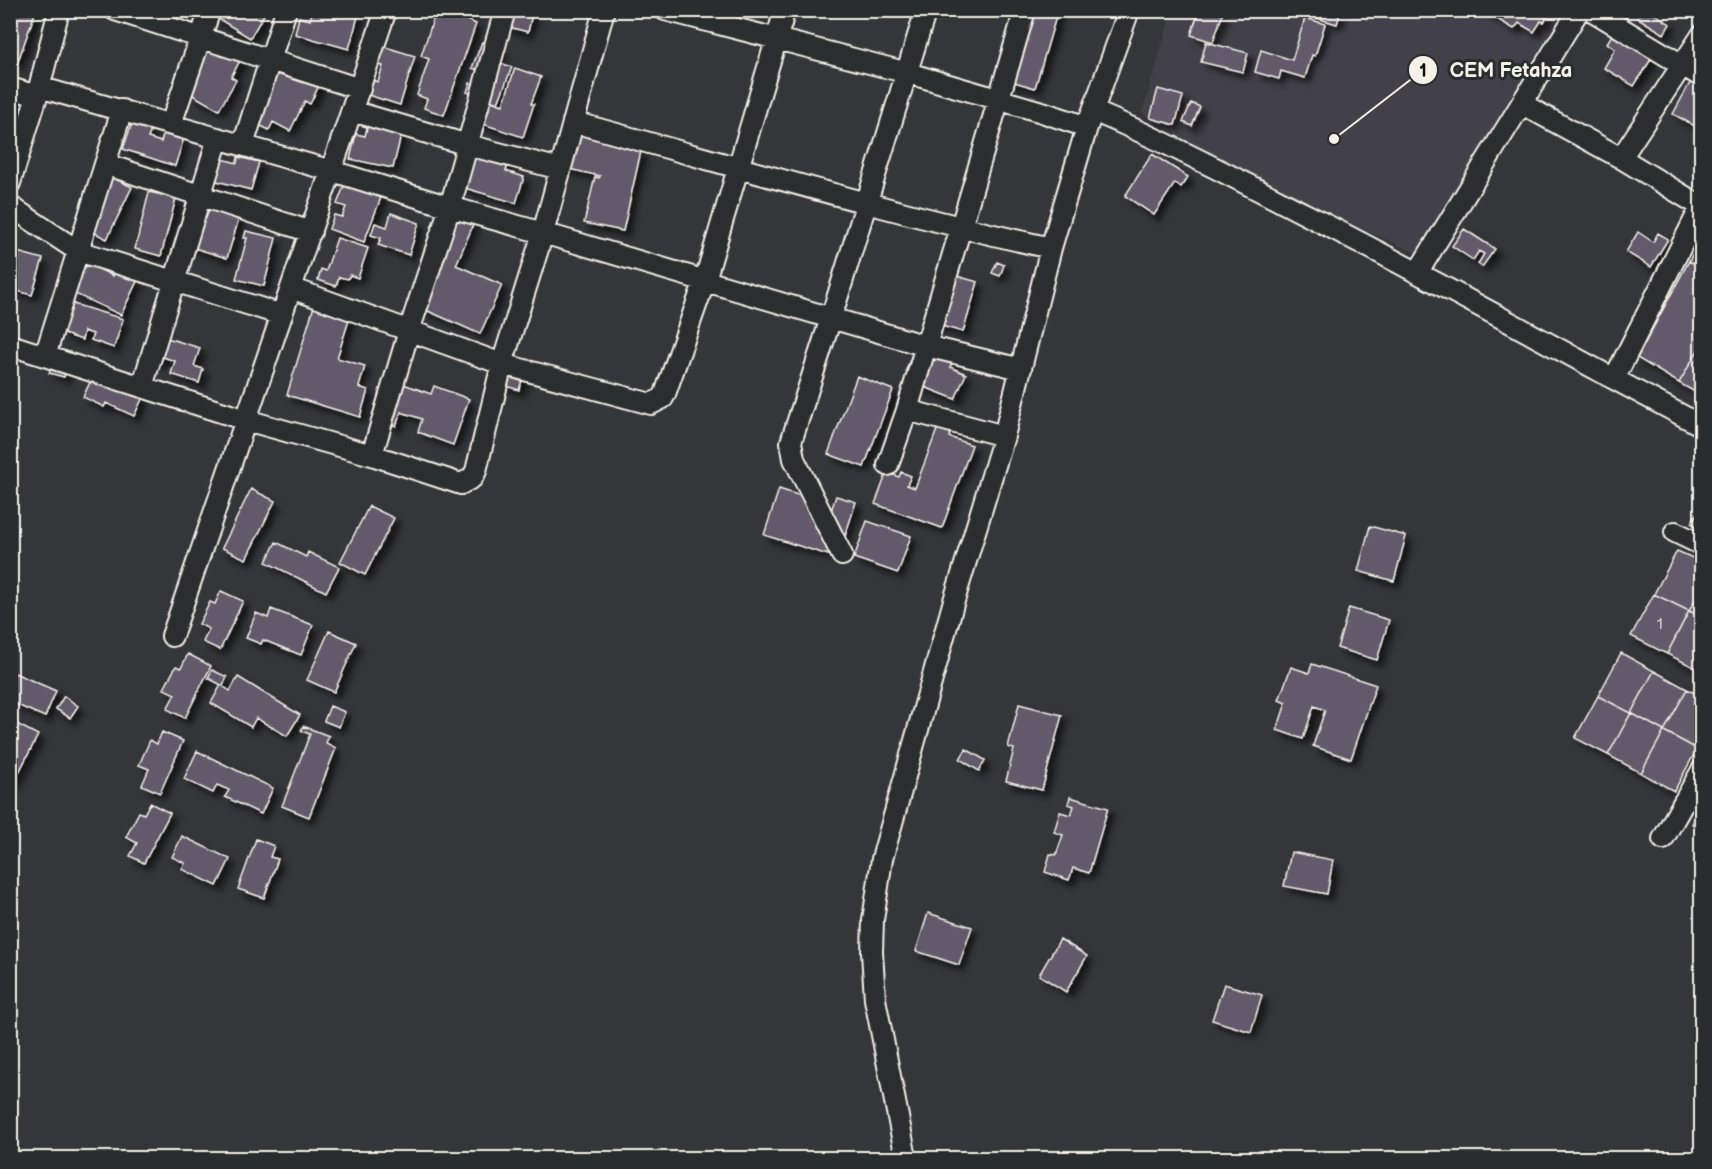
<svg xmlns="http://www.w3.org/2000/svg" width="1712" height="1169" font-family="'Balsamiq Sans',sans-serif">
<defs>
<filter id="shadow"><feDropShadow dx="5.5" dy="5.5" stdDeviation="3" flood-color="#0009"/></filter>
</defs>
<rect width="100%" height="100%" fill="#35363a"/>
<filter id="ink" filterUnits="userSpaceOnUse"><feTurbulence type="fractalNoise" baseFrequency=".0167" numOctaves="2"/><feDisplacementMap in="SourceGraphic" scale="12" xChannelSelector="R" yChannelSelector="G"/><feConvolveMatrix kernelMatrix="1 2 1 2 8 2 1 2 1" color-interpolation-filters="sRGB"/></filter>
<g filter="url(#ink)">
<path fill="#424149" d="M1172,11H1565L1416,253L1220,165L1142,113Z"/>
<path fill="#625a6b" stroke="#f4f1e8" stroke-width="1.5" filter="url(#shadow)" d="M10,10H36L17,64L10,61Z
M211,10H261L265,13L250,38L209,13Z
M313,10H352L359,13L349,49L295,34L299,17L310,20Z
M434,10H470L467,20L476,24L444,115L424,108L427,99L417,95L429,59L421,56L436,11Z
M496,10H533L528,32L493,23Z
M1017,10H1058L1035,88L997,77Z
M1199,10H1224L1213,42L1191,35Z
M1315,10H1341L1337,24L1313,17Z
M1486,10H1551L1544,22L1541,21L1534,32L1519,23L1514,29L1485,12Z
M1642,10H1649L1670,24L1664,34L1638,18Z
M1305,18L1325,24L1315,56L1312,55L1305,78L1281,71L1279,79L1255,72L1261,50L1292,60Z
M1616,28L1655,53L1634,86L1604,68L1615,49L1607,43Z
M205,37L242,57L231,77L236,80L219,110L191,94L196,85L182,77Z
M482,42L502,50L497,62L512,67L498,103L467,92L470,83L476,85L481,71L472,68Z
M1206,42L1248,53L1243,72L1201,62Z
M382,46L415,56L400,105L368,95L372,80L378,82L383,66L377,64Z
M290,56L325,73L310,104L305,101L290,131L273,122L269,130L247,119L269,59L285,66Z
M515,68L541,77L531,104H534L523,137L465,118L473,95L503,105Z
M1691,81L1702,87V130L1673,114Z
M1158,89L1183,96L1175,125L1150,118Z
M1191,103L1200,107L1192,126L1183,122Z
M369,120L403,127L393,168L350,159L356,134L365,136Z
M568,120L627,143L626,148L641,151L623,231L584,223L595,177L599,178L600,176L560,167Z
M132,123L151,130L148,138L161,142L164,132L184,138L175,166L123,149Z
M471,144L510,156L506,171L524,177L516,203L458,186Z
M204,154L237,163L238,157L259,162L251,190L198,176Z
M1152,154L1188,177L1181,187L1175,183L1154,215L1125,196Z
M103,173L132,187L107,239L83,227Z
M346,181L382,195L364,242L329,229L334,215L342,217L346,207L337,204Z
M149,192L176,198L161,256L135,249Z
M210,206L240,215L227,258L178,243L187,212L206,218Z
M391,213L419,223L409,255L378,245L381,238L371,235L375,223L387,227Z
M458,216L474,223L456,265L502,285L480,334L410,303L427,265L420,262L427,246L432,248L452,231Z
M1464,229L1495,249L1482,267L1478,264L1484,254L1479,251L1473,260L1452,246Z
M246,231L276,238L264,286L236,279L247,238H244Z
M1638,232L1653,242L1658,233L1668,239L1651,267L1626,252Z
M337,238L368,248L358,278L350,275L348,279L339,277L336,286L318,280L321,269L326,271Z
M1702,238V268L1689,261Z
M10,250L43,259L32,295L10,289Z
M1689,261L1702,268V343L1679,383L1637,358Z
M997,262L1004,265L1000,276L992,273Z
M87,263L113,276L118,267L139,277L121,315L73,293Z
M939,271L978,282L963,332L924,321Z
M70,303L123,319L114,348L91,340L93,334L84,331L82,340L61,333Z
M314,306L350,317L337,358L365,366L359,387L368,390L360,417L287,395Z
M164,337L200,348L194,366L203,369L199,383L171,374L175,361L163,357L160,364L141,358Z
M917,341L954,359L950,367L966,374L955,399L917,384L921,376L906,370Z
M1702,343V396L1679,383Z
M53,360L68,364L64,377L49,373Z
M506,362L526,368L519,390L500,384Z
M95,372L144,395L134,416L106,403L104,407L83,397Z
M857,376L893,390L864,467L828,454Z
M398,382L431,394L434,386L469,399L453,445L418,432L422,419L401,412L396,426L383,421Z
M938,427L951,432L949,437L972,445L942,528L875,504L887,472L899,477L901,472L911,476L907,485L915,488Z
M251,489L275,501L246,559L222,548Z
M779,489L816,501V503L832,508L836,496L856,502L838,558L764,535Z
M1702,505V529L1691,523Z
M369,506L394,518L365,575L340,562Z
M867,521L911,536L898,573L854,558Z
M1370,526L1406,536L1394,581L1358,571Z
M276,542L306,557L308,552L339,567L326,592L266,562Z
M1677,551L1702,562V588L1689,611L1654,594Z
M1702,588V616L1689,611Z
M221,591L243,601L220,650L203,642L209,629L199,624L210,602L215,604Z
M1654,594L1689,611L1667,654L1631,636Z
M1349,608L1389,620L1377,660L1337,648Z
M271,609L313,625L301,655L263,640L261,644L246,638L256,613L268,618Z
M1689,611L1702,616V671L1667,654Z
M329,631L356,643L334,692L307,680Z
M1621,653L1654,671L1631,713L1598,696Z
M188,654L211,666L185,718L167,709L175,694L164,689L176,666L181,668Z
M1312,664L1376,685L1351,759L1313,746L1325,710L1314,706L1303,739L1277,730L1286,703L1279,700L1291,667L1309,673Z
M212,670L227,677L223,686L208,678Z
M10,671L56,691L45,717L10,702Z
M1654,671L1687,689L1664,731L1631,713Z
M238,677L300,715L287,736L256,718L251,727L211,703L221,685L230,691Z
M1687,689L1702,697V741L1697,749L1664,731Z
M64,696L78,706L70,718L56,709Z
M1598,696L1631,713L1608,755L1575,738Z
M1019,704L1062,715L1042,790L1006,781L1014,749L1008,747Z
M330,706L345,712L339,727L324,721Z
M1631,713L1664,731L1641,773L1608,755Z
M11,721L38,735L10,790V721Z
M303,726L329,736L326,743L336,748L309,817L282,806L310,734L301,731Z
M1664,731L1697,749L1674,791L1641,773Z
M162,732L183,741L160,793L142,785L149,769L139,765L150,740L157,744Z
M966,749L985,760L979,771L960,759Z
M197,751L273,788L261,814L225,797L229,790L217,785L213,793L184,779Z
M1070,797L1108,808L1089,873L1073,868L1069,880L1045,872L1050,854L1056,855L1063,835L1054,832L1060,812L1071,815L1074,806L1068,804Z
M150,803L170,813L144,863L130,856L137,843L126,837L139,812L144,814Z
M1702,804V829L1692,824Z
M182,836L230,859L217,886L182,869L185,863L172,857Z
M256,839L274,846L270,857L278,859L264,898L238,889Z
M1291,852L1333,860L1327,894L1284,886Z
M928,913L972,927L959,965L916,951Z
M1060,939L1087,956L1066,992L1039,975Z
M1224,984L1262,995L1251,1032L1212,1020Z"/>
<g fill="none" stroke-linecap="round" stroke-linejoin="round">
<g stroke="#f4f1e8" stroke-width="24">
<path id="minor" d="M115,10L360,89
M665,10L908,73L1042,112L1087,127
M1591,10L1702,77
M1702,35L1621,158L1702,207
M39,87L332,171L450,207L543,233L926,346L1021,369
M10,88L37,96
M1522,104L1621,158
M352,111L468,145L560,169
M1093,111C1165,141 1235,178 1305,214C1409,267 1511,323 1614,379L1702,205
M573,122C732,165 890,213 1051,248
M171,124L210,10
M243,145L286,10
M105,164L311,232
M10,183L37,96L59,10
M10,206L78,251L282,315
M1418,272L1579,10
M291,288L502,364L651,404L663,398L665,394L705,280L785,10
M10,345L246,420L372,455L461,484L472,478L476,471L502,364L543,233L604,10
M45,356L122,110
M1614,379L1702,426
M142,387L218,138
M907,410L1004,436
M372,455L409,331L450,207L505,10
M888,465L907,410L1025,10
M1675,532L1702,545
M842,555L794,459L791,442L831,318L926,10
M172,636L386,10
M1663,839L1702,770
M906,1158L875,999L872,952L873,920L882,859L953,604L1004,436L1051,248L1087,127L1129,10"/>
</g>
<use href="#minor" stroke="#2a2d2e" stroke-width="20"/>
</g>
</g>
<g text-anchor="middle" stroke-width="6" stroke-linejoin="round" paint-order="stroke">
<g font-size="15" fill="#d0cbc9">
<text x="1660" y="629">1</text>
</g>
</g>
<path fill="none" stroke="#f4f1e8" stroke-width="2" d="M1334 139L1423 70"/>
<g fill="#f4f1e8" stroke="#2a2d2e" stroke-width="2">
<circle cx="1334" cy="139" r="6"/>
<circle cx="1423" cy="70" r="15"/>
</g>
<g font-size="18" text-anchor="middle" font-weight="bold" fill="#111">
<text x="1423" y="77">1</text>
</g>
<g font-size="20" text-anchor="middle" font-weight="bold" fill="#f4f1e8" stroke="#2a2d2e" stroke-width="6" stroke-linejoin="round" paint-order="stroke">
<text x="1511" y="77">CEM Fetahza</text>
</g>
<rect width="1712" height="1169" fill="none" stroke="#2a2d2e" stroke-width="36"/>
<rect x="18" y="18" width="1676" height="1133" fill="none" stroke="#f4f1e8" stroke-width="2" filter="url(#ink)"/>
</svg>
